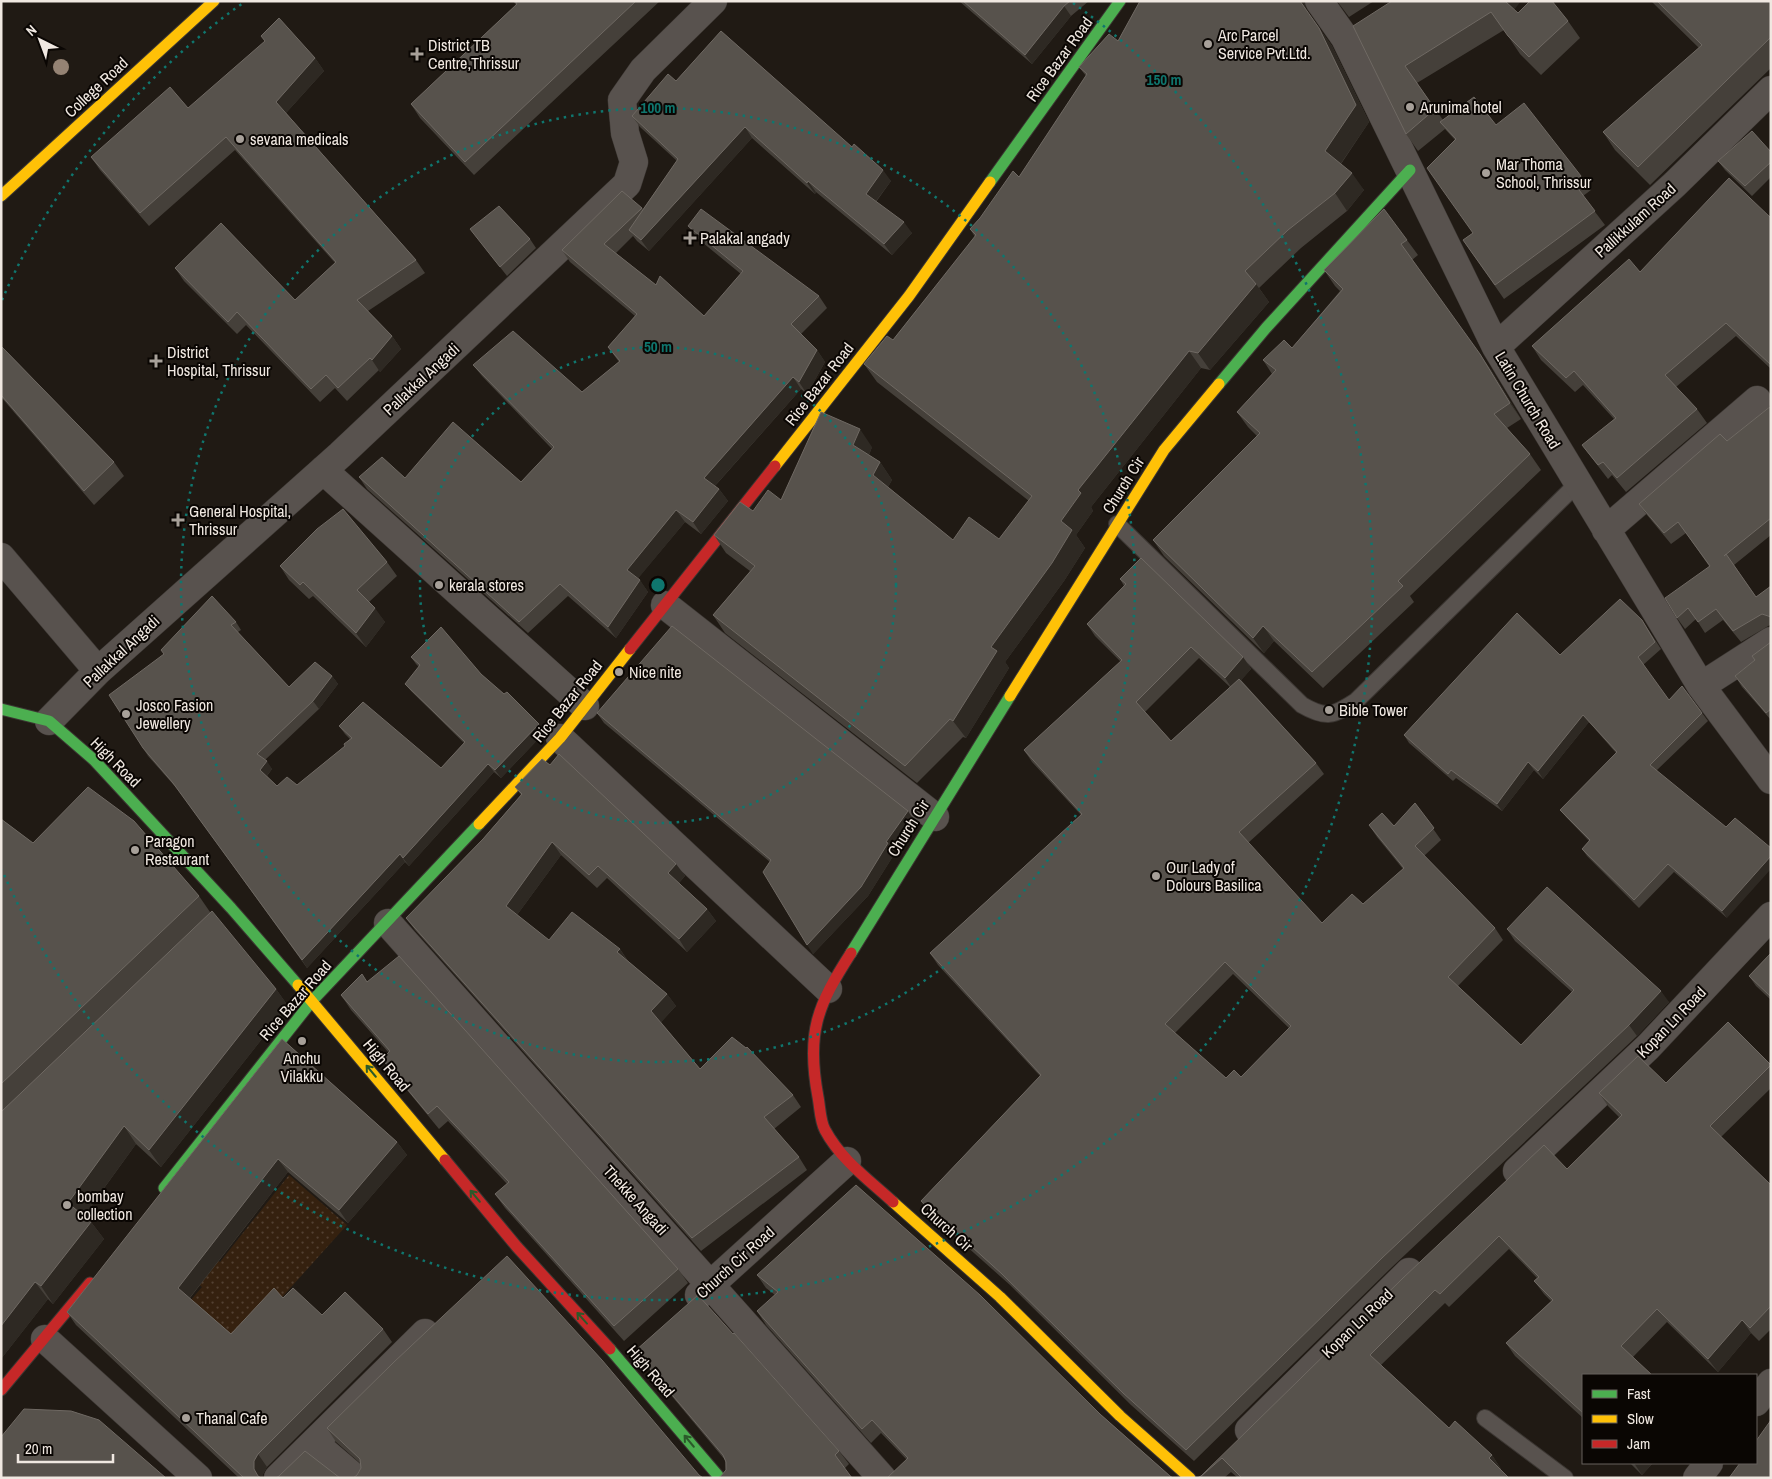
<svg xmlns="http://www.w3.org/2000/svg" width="1772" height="1479" font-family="'Archivo Narrow',sans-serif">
<defs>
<pattern id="grass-dots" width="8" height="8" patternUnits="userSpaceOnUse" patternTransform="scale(1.25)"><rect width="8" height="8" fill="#35210f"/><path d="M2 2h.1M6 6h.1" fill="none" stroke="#534132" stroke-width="1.8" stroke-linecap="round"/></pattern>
</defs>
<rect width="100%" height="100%" fill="#201a14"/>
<path fill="url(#grass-dots)" d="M289,1175L347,1225L240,1344L190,1301L202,1287L138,1237L157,1214L220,1262Z"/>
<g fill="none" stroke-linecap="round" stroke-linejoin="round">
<g stroke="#3b3632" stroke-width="18">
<path id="lane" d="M1117,524L1302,705C1326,719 1333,716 1356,701L1578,483
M1485,1418L1565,1478"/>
</g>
<g stroke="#3b3632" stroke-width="29">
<path id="street" d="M1319,1L1345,38L1496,347L1701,686L1771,780
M1496,347L1675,184L1771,90
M323,470L585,706
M1606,530L1757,400
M1,557L98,671
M665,605L935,817
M1701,686L1771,641
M49,721L98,671L340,455L627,184L634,162L625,133L622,100L643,70L713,1
M560,738L828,989
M388,923L882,1478
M1517,1171L1648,1047L1771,916
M699,1295L847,1161
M45,1339L198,1478
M1756,1402L1771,1383
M1249,1430L1409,1272
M314,1443L355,1478
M278,1478L425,1333
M1697,1478L1709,1463"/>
</g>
<g stroke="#3b3632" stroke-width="13">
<path id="fast" d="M990,182L1120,1
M1219,384L1266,328L1410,170
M1,709L49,721L94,760L231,908L298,985
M851,953L1010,696
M164,1188L312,1001L479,824
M610,1349L720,1478"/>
</g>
<g stroke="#3b3632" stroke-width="13">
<path id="slow" d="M1,196L214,1
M775,466L909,296L990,182
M1010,696L1164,450L1219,384
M479,824L560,738L630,649
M298,985L445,1160
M893,1202L1000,1297L1120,1416L1190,1478"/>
</g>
<g stroke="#3b3632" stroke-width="13">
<path id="jam" d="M630,649L775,466
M851,953C817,1006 806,1033 818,1097C820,1107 820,1121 825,1130C841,1160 869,1180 893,1202
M445,1160L517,1247L610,1349
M1,1390L90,1283"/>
</g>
<use href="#lane" stroke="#58524e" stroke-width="16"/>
<use href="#street" stroke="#58524e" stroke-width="28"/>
<use href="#fast" stroke="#4caf50" stroke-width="11"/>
<use href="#slow" stroke="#ffc107" stroke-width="11"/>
<use href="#jam" stroke="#c62828" stroke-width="11"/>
</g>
<circle fill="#958374" cx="61" cy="67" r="8"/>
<path fill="#45403a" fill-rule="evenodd" d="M513,1H660L474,175L420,118L411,104L516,5Z
M959,1H1089L1071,16L1032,64Z
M1140,1H1304L1306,10L1332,46L1369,122L1341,164L1364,190L1347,211L1301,248L1259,288L1269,302L1210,370L1201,368L1091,507L1093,511L1076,535L1085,548L1064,581L1005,662L1009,668L966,738L963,737L917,783L725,633L713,615L750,571L726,553L714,535L753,511L781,500L872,447L869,455L880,462L892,480L888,487L953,540L999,539L1029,501L877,382L864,364L893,340L975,237L970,229L1019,177L1086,76L1079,67L1118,41Z
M1337,1H1374L1349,17Z
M1392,1L1514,10L1518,13L1568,21L1580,38L1541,75L1520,54L1504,30L1417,83L1443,120L1496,125L1581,176L1591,190L1583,196L1605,225L1504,299L1463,240L1473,233L1455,140L1445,129L1418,151L1406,134Z
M1651,1H1771V68L1650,185L1615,150L1603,132L1699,48Z
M315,58L324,71L286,113L416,260L425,273L368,311L392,336L401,349L380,372L379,370L347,401L335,388L320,402L246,325L237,334L184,281L175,268L295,300L335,263L235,150L149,226L100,170L91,157L188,108Z
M676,81L852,147L891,181L876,202L912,233L892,255L816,192L815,194L752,138L649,251L637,241L633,236L616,253L656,285L704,316L741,274L697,238L688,226L819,296L827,308L801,334L817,350L825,362L807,394L801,389L715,486L719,489L728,501L701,534L685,522L638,578L648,592L616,638L568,596L528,633L367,489L359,477L405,478L521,482L552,449L482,376L473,365L582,392L619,362L608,347L635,316L570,262L562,250L642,208L643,209L677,161L640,127L632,116Z
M1771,152V177L1752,196L1725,170L1718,161Z
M1771,218V369L1736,336L1676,387L1697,409L1707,423L1626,492L1612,475L1608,479L1582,445L1614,419L1583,385L1575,392L1541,360L1532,346L1640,272Z
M470,229L530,239L536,248L507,276Z
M1407,240L1418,255L1412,260L1491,370L1521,419L1507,428L1530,454L1541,470L1410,596L1414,602L1323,688L1274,641L1264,653L1164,556L1153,540L1257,436L1248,427L1237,412L1272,374L1263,360L1292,348L1340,291L1335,286L1324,270Z
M1,346L114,462L124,476L94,505L1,397Z
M1771,406V535L1734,565L1756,597L1771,586V626L1770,625L1741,642L1723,620L1705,633L1696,619L1685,629L1677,618L1709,566L1686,533L1671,544L1647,515L1639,504L1727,441Z
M387,562L397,576L369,602L385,622L366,647L313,596L309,599L289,580L280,566Z
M1120,579L1243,657L1251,669L1241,680L1316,763L1324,774L1248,843L1322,923L1363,904L1403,869L1377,837L1369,825L1394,826L1415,803L1441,840L1424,856L1495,928L1503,940L1458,986L1521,1045L1572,992L1515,941L1507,929L1669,1002L1637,1036L1390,1269L1194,1461L1131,1405L1010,1285L929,1213L921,1201L1040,1076L938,965L930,953L1081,815L1032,762L1024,750L1121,662L1095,636L1087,624L1124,586ZM1199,658L1230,687L1171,741L1145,712ZM1233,974L1289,1028L1241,1077L1226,1078L1175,1033Z
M1642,620L1661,649L1643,665L1669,700L1682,686L1708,721L1657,770L1727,918L1674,872L1639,908L1587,856L1582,849L1589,841L1566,817L1560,810L1616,753L1589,722L1543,779L1534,770L1502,811L1456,778L1453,781L1409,743L1404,735L1560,655Z
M236,622L241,630L238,632L289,687L332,676L338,684L319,709L265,760L272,769L267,776L277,786L297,785L345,746L350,739L345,734L339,726L441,768L464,743L411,691L405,684L419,667L416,664L411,657L481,674L545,732L501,778L494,772L409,866L405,862L307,968L179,791L148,756L143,748L164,654Z
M1771,642V720L1742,687L1735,676L1755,660Z
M597,713L908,811L914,821L893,850L895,853L868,896L813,954L770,862L604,723Z
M515,787L676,864L685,876L679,883L707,909L716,921L687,952L607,878L597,888L561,855L517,915L549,940L620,949L628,961L667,994L676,1006L661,1022L700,1069L793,1095L801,1107L774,1129L799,1157L807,1170L701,1251L415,930L406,918L483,839L521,795Z
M1,819L33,843L199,896L210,912L276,989L288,1006L161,1167L136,1144L84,1216L91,1222L104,1239L53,1304L48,1299L1,1359Z
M1771,953V1000L1756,986L1749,976Z
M367,982L678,1269L688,1283L624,1341L505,1208L495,1194L507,1184L448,1121L439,1129L393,1073L382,1059L389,1053L351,1010L341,995Z
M282,1039L397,1142L407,1155L348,1223L288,1172L190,1298L231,1334L283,1298L322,1315L383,1329L392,1342L267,1467L263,1474V1478H239L76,1325L67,1312Z
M1771,1065V1088L1721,1137L1771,1185V1329L1759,1341L1751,1333L1718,1372L1667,1322L1633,1357L1583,1375V1418L1515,1356L1506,1343L1551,1301L1544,1294L1534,1281L1537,1278L1509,1249L1449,1307L1445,1303L1381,1365L1449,1428L1492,1455L1501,1469H1500L1509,1478H1238L1231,1472L1224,1478H1197L1201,1476L1567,1169L1619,1117L1608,1106L1599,1093L1666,1083Z
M757,1275L1100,1414L1170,1476L906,1459L881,1433L871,1443L766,1325L757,1311L775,1295L766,1288Z
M635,1351L839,1451L849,1464L845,1468L721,1476L726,1470L725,1460L645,1364Z
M327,1428L699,1475H357L361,1468V1464L336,1442Z
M1630,1463H1653L1642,1475Z"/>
<path fill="#2e2923" d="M1300,1H1304L1306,10Z
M1502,1H1521L1511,14Z
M1064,6L1071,16L1032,64L1025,55Z
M1319,28L1332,46L1369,122L1337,169L1325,151Z
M315,58L324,71L285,114L276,102Z
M745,127L752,138L649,251L641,240Z
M883,170L891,181L873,205L866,194Z
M1352,173L1364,190L1347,211L1335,193Z
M808,181L816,192L815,194L807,183Z
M904,222L912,233L892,255L884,244Z
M1256,284L1269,302L1210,370L1198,353Z
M392,336L401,349L380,372L372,360Z
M817,350L825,362L807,394L799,382Z
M1189,351L1201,368L1091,507L1093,511L1076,535L1085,548L1064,581L1005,662L1009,668L966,738L953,721L991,647L1078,490Z
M1480,354L1491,370L1521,419L1510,403Z
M793,377L801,389L712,489L704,478Z
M860,429L872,447L866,462L853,445Z
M880,462L892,480L885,492L873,475Z
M719,489L728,501L701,534L693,522Z
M676,510L685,522L636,581L627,570Z
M640,580L648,592L616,638L608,627Z
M375,608L385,622L366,647L356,633Z
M1263,626L1274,641L1264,653L1253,638Z
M1243,657L1251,669L1233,690L1225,678Z
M332,676L338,684L319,709L313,701Z
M1583,715L1589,722L1543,779L1538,771Z
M539,724L545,732L501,778L495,770Z
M267,761L272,769L265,778L260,770Z
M1528,762L1534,770L1502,811L1497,804Z
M488,764L494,772L409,866L403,858Z
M908,811L914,821L893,850L895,853L868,896L813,954L807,945Z
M552,842L561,855L514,919L506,906Z
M400,854L405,862L307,968L302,960Z
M1771,856V869L1727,918L1722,911Z
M676,864L685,876L677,885L668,873Z
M707,909L716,921L687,952L679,939Z
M620,949L628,962L617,952Z
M276,989L288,1006L161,1167L149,1150Z
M1661,991L1669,1002L1637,1036L1629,1025Z
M667,994L676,1006L660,1023L651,1011Z
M124,1126L136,1144L80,1221L68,1203Z
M397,1142L407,1155L348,1223L339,1210Z
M278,1159L288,1172L187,1301L178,1288Z
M91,1222L104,1239L53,1304L41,1286Z
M35,1282L48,1299L1,1359V1326Z
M1742,1320L1751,1333L1718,1372L1708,1359Z
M258,1454L267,1467L263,1474V1478H259L254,1469V1461Z
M1492,1455L1501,1469L1498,1472L1489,1458Z
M1634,1463H1653L1642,1475Z"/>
<path fill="#57524c" stroke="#6f6963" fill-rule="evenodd" d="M515,1H636L465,162L411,104L517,4Z
M963,1H1070L1064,6L1025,55Z
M1140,1H1300L1319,28L1356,105L1325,151L1352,173L1335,193L1288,230L1245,271L1256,284L1198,353L1189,351L1078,490L1081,493L1061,521L1072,530L1052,563L991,647L997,651L953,721L950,719L905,766L713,615L755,566L714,535L740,502L753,511L768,490L781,500L821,412L860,429L853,445L880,462L873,475L953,540L969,517L999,539L1032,496L864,364L887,336L893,340L976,235L970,229L980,218L1013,171L1019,177L1087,74L1079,67L1109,34L1118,41Z
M1392,1H1505L1518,13L1530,1H1552L1568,21L1529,57L1508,36L1491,12L1405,66L1435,109L1406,134L1353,26Z
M1657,1H1771V37L1638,167L1603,132L1702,45Z
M279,18L315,58L276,102L416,260L357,300L392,336L372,360L370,358L338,388L326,375L311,389L237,312L228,322L175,268L221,223L295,300L336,262L226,137L140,213L91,157L170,87L188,108L265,41L261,36Z
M721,31L852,147L854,144L883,170L866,194L904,222L884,244L808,181L807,183L745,127L641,240L629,230L678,159L632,116L668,74L676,81Z
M1474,97L1496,125L1524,103L1581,176L1573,182L1595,211L1495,285L1463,240L1473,233L1427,168L1456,139L1440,122Z
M1752,131L1771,152V162L1745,186L1718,161Z
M1729,178L1771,218V365L1726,323L1665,375L1697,409L1617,478L1603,462L1598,465L1582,445L1616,418L1574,371L1566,378L1532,346L1629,259L1640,272Z
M622,191L642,208L604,244L656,285L660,276L704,316L743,271L688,226L701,209L819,296L791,324L817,350L799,382L793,377L704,478L719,489L693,522L676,510L627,570L640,580L608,627L560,584L519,622L359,477L382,457L405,478L453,422L521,482L554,447L473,365L513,331L582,392L620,361L608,347L637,314L562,250Z
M499,206L530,239L500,267L470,229Z
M1384,209L1407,240L1401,244L1480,354L1510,403L1494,414L1530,454L1398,581L1403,586L1312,672L1263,626L1253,638L1153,540L1260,433L1237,412L1276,370L1263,360L1284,340L1292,348L1343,289L1324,270Z
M1,346L114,462L84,491L1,395Z
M1771,406V518L1724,556L1726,554L1756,597L1771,586V617L1762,614L1733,631L1716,609L1698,622L1688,608L1677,618L1665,598L1710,566L1678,522L1664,533L1639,504L1720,434L1727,441Z
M343,509L387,562L357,590L375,608L356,633L303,582L300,585L280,566L317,529Z
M1141,558L1243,657L1225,678L1191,647L1136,702L1171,741L1239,679L1316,763L1239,832L1322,923L1352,894L1363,904L1404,868L1369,825L1382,813L1394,826L1415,803L1434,828L1415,846L1495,928L1448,977L1521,1045L1574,990L1507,929L1547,887L1661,991L1629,1025L1382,1258L1186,1450L1123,1393L1002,1274L921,1201L1041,1075L930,953L1082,814L1024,750L1122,660L1087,624L1126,584L1120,579ZM1225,962L1291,1026L1241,1077L1234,1070L1226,1078L1165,1024Z
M212,596L236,622L231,625L289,687L315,662L332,676L313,701L257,754L267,761L260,770L277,786L287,777L297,785L345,746L344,744L352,738L339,726L363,702L441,768L465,742L405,684L420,665L411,657L441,627L481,674L504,694L507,692L539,724L495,770L488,764L403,858L400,854L302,960L173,783L143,748L109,695L164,654L161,650Z
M1620,599L1642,620L1655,642L1638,657L1669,700L1682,686L1702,713L1650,765L1726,827L1735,818L1771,848V856L1722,911L1668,864L1634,900L1582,849L1590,840L1560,810L1617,752L1583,715L1538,771L1528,762L1497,804L1451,770L1448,774L1404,735L1517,613L1560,655Z
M672,626L908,811L886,842L888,843L861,887L807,945L763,872L771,860L597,713Z
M1771,642V709L1766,713L1735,676L1755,660L1752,656Z
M559,754L676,864L668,873L707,909L679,939L598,866L589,875L552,842L506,906L549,940L572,912L620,949L617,952L667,994L651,1011L700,1069L732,1037L746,1048L747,1047L793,1095L764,1117L799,1157L692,1238L406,918L483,839L522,794L515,787L542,759L550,765Z
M88,787L134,821L199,896L1,1084V819L33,843Z
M212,911L276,989L149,1150L124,1126L68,1203L91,1222L41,1286L35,1282L1,1326V1112Z
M1771,953V997L1749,976Z
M399,956L678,1269L614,1326L495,1194L509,1182L437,1106L428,1114L382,1059L390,1051L341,995L362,974L367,982Z
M1728,1022L1771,1065L1710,1126L1771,1185V1306L1750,1328L1742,1320L1708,1359L1657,1309L1621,1346L1652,1375H1583V1413L1506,1343L1553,1300L1534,1281L1539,1277L1499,1236L1440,1294L1435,1290L1370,1355L1449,1428L1455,1421L1492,1455L1489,1458L1509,1478H1242L1222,1458L1199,1478H1197L1201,1476L1403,1278L1544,1145L1567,1169L1622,1115L1599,1093L1638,1056L1666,1083Z
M282,1039L397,1142L339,1210L278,1159L178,1288L231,1334L274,1288L283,1298L293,1288L322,1315L345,1292L383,1329L258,1454L254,1461V1469L258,1476L261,1478H244L67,1312Z
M856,1185L980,1295L1100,1414L1170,1476L1173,1478H887L908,1458L872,1420L862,1429L757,1311L778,1292L757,1275Z
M507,1256L602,1360L699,1475L703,1478H353L357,1475L361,1468L360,1459L327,1428L394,1362Z
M698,1295L733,1334L734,1333L839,1451L835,1455L852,1478H718L721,1476L726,1470V1462L723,1455L635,1351Z
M24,1409L71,1411L99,1420L166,1478H1V1437Z
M1771,1420V1478H1729L1740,1463H1756V1441Z
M305,1451L340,1478H276L279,1476Z"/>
<defs><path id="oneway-shaft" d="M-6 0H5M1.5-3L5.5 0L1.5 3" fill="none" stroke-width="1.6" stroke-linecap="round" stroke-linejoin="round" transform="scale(1.25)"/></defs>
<g stroke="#2b5a2a">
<use href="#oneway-shaft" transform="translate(371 1071) rotate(-130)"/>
<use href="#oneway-shaft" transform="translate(475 1196) rotate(-130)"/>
<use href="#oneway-shaft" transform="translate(582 1318) rotate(-132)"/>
<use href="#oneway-shaft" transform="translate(689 1441) rotate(-130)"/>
</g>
<g fill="none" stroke="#0f766e" stroke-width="2.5" stroke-dasharray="2.5 5">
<circle cx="658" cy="585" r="238"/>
<circle cx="658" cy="585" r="477"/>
<path d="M2 300A715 715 0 0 1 243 3M1073 3A715 715 0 1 1 2 870"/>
</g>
<g fill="#a7a099" stroke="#0a0603" stroke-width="2">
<circle cx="1208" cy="44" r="5"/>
<path d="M414.5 46.5h5v5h5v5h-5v5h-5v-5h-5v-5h5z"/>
<circle cx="1410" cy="107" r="5"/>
<circle cx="240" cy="139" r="5"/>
<circle cx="1486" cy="173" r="5"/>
<path d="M687.5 230.5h5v5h5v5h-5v5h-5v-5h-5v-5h5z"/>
<path d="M153.5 353.5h5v5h5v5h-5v5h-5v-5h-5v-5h5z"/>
<path d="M175.5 512.5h5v5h5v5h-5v5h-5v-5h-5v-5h5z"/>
<circle cx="439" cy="585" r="5"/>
<circle cx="619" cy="672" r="5"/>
<circle cx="1329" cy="710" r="5"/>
<circle cx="126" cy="714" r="5"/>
<circle cx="135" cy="850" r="5"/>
<circle cx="1156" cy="876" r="5"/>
<circle cx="302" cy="1041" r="5"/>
<circle cx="67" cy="1205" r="5"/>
<circle cx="186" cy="1418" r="5"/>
</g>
<g text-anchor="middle" stroke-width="4" stroke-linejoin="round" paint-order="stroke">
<g font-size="16" fill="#f0e8e1" stroke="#0a0603" text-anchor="start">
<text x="1218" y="41">Arc Parcel<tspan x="1218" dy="18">Service Pvt.Ltd.</tspan></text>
<text x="428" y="51">District TB<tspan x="428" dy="18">Centre,Thrissur</tspan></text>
<text x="1420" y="113">Arunima hotel</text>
<text x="250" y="145">sevana medicals</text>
<text x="1496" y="170">Mar Thoma<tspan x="1496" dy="18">School, Thrissur</tspan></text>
<text x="700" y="244">Palakal angady</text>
<text x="167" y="358">District<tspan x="167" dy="18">Hospital, Thrissur</tspan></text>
<text x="189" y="517">General Hospital,<tspan x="189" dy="18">Thrissur</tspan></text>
<text x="449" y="591">kerala stores</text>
<text x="629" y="678">Nice nite</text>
<text x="136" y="711">Josco Fasion<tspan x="136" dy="18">Jewellery</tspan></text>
<text x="1339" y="716">Bible Tower</text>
<text x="145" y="847">Paragon<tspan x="145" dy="18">Restaurant</tspan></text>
<text x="1166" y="873">Our Lady of<tspan x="1166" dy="18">Dolours Basilica</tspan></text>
<text x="302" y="1064" text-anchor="middle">Anchu<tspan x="302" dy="18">Vilakku</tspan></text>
<text x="77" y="1202">bombay<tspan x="77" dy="18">collection</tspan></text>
<text x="196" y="1424">Thanal Cafe</text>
</g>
<g font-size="16" fill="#f0e8e1" stroke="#0a0603">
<text transform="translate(1059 59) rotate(-54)" y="6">Rice Bazar Road</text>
<text transform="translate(96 87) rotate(-43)" y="6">College Road</text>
<text transform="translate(1635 220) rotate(-42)" y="6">Pallikkulam Road</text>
<text transform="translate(421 379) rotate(-43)" y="6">Pallakkal Angadi</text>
<text transform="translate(819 384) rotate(-52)" y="6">Rice Bazar Road</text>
<text transform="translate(1528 400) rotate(59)" y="6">Latin Church Road</text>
<text transform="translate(1123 485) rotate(-58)" y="6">Church Cir</text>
<text transform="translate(121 651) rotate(-43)" y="6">Pallakkal Angadi</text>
<text transform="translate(567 701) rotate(-51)" y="6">Rice Bazar Road</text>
<text transform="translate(116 762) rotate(45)" y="6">High Road</text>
<text transform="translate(908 828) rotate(-58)" y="6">Church Cir</text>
<text transform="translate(295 1000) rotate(-49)" y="6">Rice Bazar Road</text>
<text transform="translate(1671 1022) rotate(-46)" y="6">Kopan Ln Road</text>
<text transform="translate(387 1065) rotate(50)" y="6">High Road</text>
<text transform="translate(636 1200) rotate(48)" y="6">Thekke Angadi</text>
<text transform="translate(947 1227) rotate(42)" y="6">Church Cir</text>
<text transform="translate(735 1262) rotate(-42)" y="6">Church Cir Road</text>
<text transform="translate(1357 1323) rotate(-44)" y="6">Kopan Ln Road</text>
<text transform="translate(651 1371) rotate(49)" y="6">High Road</text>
</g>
</g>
<circle cx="658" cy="585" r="8" fill="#0f766e" stroke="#0a0603" stroke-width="2.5"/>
<g font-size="15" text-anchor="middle" font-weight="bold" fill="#0f766e" stroke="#0a0603" stroke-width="4" stroke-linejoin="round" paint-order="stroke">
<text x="1164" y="85">150 m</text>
<text x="658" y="113">100 m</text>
<text x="658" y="352">50 m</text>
</g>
<rect width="1772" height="1479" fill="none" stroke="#f0e8e1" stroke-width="5"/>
<rect x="1582" y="1374" width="175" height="90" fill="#0a0603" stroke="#66605c"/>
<rect x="1592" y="1390" width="25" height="8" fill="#4caf50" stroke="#66605c"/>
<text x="1627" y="1399" font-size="15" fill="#f0e8e1">Fast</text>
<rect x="1592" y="1415" width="25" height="8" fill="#ffc107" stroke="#66605c"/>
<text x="1627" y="1424" font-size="15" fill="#f0e8e1">Slow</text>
<rect x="1592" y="1440" width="25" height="8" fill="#c62828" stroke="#66605c"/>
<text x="1627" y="1449" font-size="15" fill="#f0e8e1">Jam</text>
<g transform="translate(40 40) rotate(318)" stroke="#0a0603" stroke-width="4" paint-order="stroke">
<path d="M0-4L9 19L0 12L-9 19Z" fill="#f0e8e1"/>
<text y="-8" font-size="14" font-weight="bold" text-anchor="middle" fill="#f0e8e1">N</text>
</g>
<path d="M18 1454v8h95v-8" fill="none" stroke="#f0e8e1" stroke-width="2.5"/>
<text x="25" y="1454" font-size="15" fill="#f0e8e1" stroke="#0a0603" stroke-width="4" paint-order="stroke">20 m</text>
</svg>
